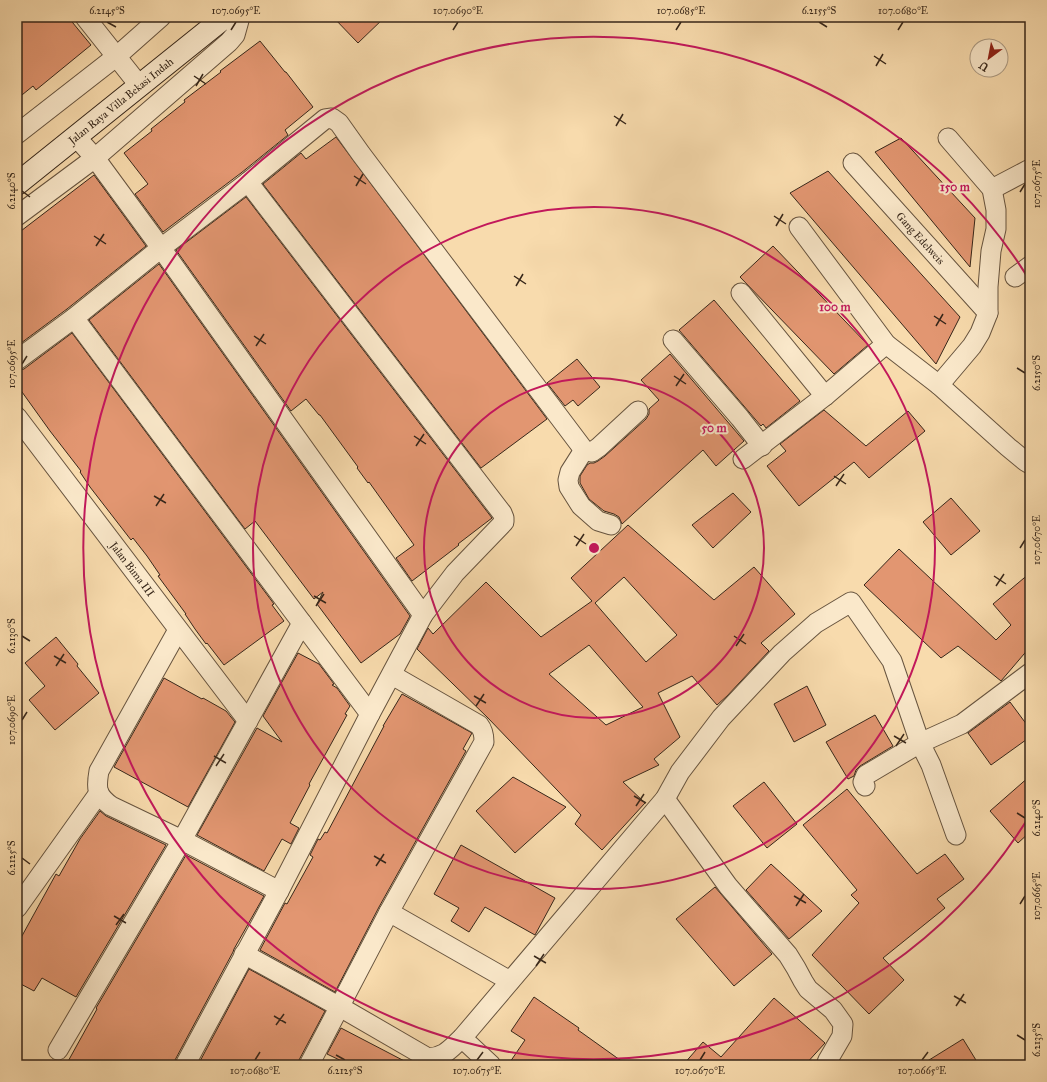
<svg xmlns="http://www.w3.org/2000/svg" width="1047" height="1082" font-family="'IM FELL Great Primer',serif">
<rect width="100%" height="100%" fill="#f8dbad"/>
<filter id="stains"><feTurbulence type="fractalNoise" baseFrequency=".005" numOctaves="4"/><feColorMatrix values="0 0 0 0 .2 0 0 0 0 .09 0 0 0 0 .02 0 0 0 .5 -.17"/></filter>
<radialGradient id="worn" r=".72"><stop offset=".6" stop-color="#630" stop-opacity="0"/><stop offset="1" stop-color="#630" stop-opacity=".3"/></radialGradient>
<path fill="#e29671" stroke="#37271a" fill-rule="evenodd" d="M17,17H68L91,45L36,90L33,86L17,99Z
M333,17H385L358,43Z
M260,41L285,72H286L313,107L285,130L288,135L241,173L163,232L135,194L148,184L124,153L152,131L151,129L185,102L184,100L221,72L220,71Z
M336,137L547,419L481,468L263,184L301,153L306,159Z
M901,138L975,218L970,267L875,152Z
M828,171L960,317L936,364L790,193Z
M94,175L146,246L67,309L17,346V234Z
M246,197L492,518L458,544L459,545L412,581L396,558L414,545L369,482L368,483L357,468L358,467L320,415H319L306,399L291,411L176,250Z
M773,246L868,345L834,374L740,277Z
M159,264L410,616L400,634L361,663L317,604L323,592L314,599L255,521L245,529L89,320Z
M714,300L800,401L766,428L763,424L761,426L679,330Z
M72,333L274,604L272,605L284,621L224,665L207,643L206,644L195,629L185,614H186L158,576L160,575L147,556L133,538L131,540L90,487L80,472L81,471L50,431L17,385V371L24,369Z
M670,354L744,441L716,466L703,450L622,524L619,517L614,514L604,511L589,499L580,483V476L587,465L590,463H594L598,461L605,456L646,419L649,414V409L659,400L641,380Z
M577,359L600,387L578,406L573,400L565,406L547,383Z
M824,410L866,446L908,411L925,431L869,478L854,462L799,506L767,466L786,451L780,444Z
M733,493L751,512L713,548L692,525Z
M951,498L980,531L951,555L923,522Z
M628,525L714,600L754,567L795,614L761,643L769,651L727,696L717,705L692,676L658,693L680,737L654,759L659,765L623,782L645,803L602,850L575,824L581,815L488,718L417,649L428,628L433,634L486,582L541,637L592,601L571,578ZM624,577L677,635L646,662L595,603ZM589,645L643,707L606,725L549,674Z
M899,549L996,640L1011,625L993,604L1030,573V647L1001,681L958,646L941,658L864,585Z
M56,637L78,664L77,666L99,693L55,730L29,700L45,686L25,663Z
M298,653L319,664L334,684L332,685L337,688L350,706L345,714L347,715L309,784L310,785L290,823L299,828L291,844L282,839L264,871L197,835L257,728L282,742L263,716Z
M164,678L202,699L203,698L226,711L235,722L188,807L114,767Z
M807,686L826,725L794,742L774,704Z
M402,694L472,733L463,749L466,751L379,907L335,992L260,950L285,903L287,904L313,857L310,855L318,839L320,840L325,832L327,833L384,726H383Z
M1010,702L1030,729V737L991,765L968,733Z
M875,715L893,746L860,766L856,770L854,776L848,779L826,742Z
M1030,776V832L1018,843L990,811Z
M513,777L566,807L515,853L476,811Z
M764,782L797,824L767,848L733,806Z
M847,789L917,874L945,854L964,879L937,899L945,908L883,958L904,980L869,1014L812,955L859,903L851,895L857,890L803,825Z
M100,811L106,816L166,845L76,997L42,978L34,991L17,982V945L56,874L59,876L80,839Z
M461,845L555,898L535,935L485,907L469,932L451,921L459,908L434,894Z
M186,855L264,896L234,949L233,952L175,1060L174,1065H66L97,1009L96,1008Z
M771,864L822,911L789,939L746,890Z
M715,887L772,954L734,986L676,919Z
M249,969L325,1011L299,1060L298,1065H198Z
M534,997L579,1028L578,1030L627,1065H508L525,1040L511,1031Z
M774,998L825,1043L805,1065H683L703,1042L721,1057Z
M341,1028L412,1065H350L327,1054Z
M963,1039L979,1065H921Z"/>
<g fill="none" stroke-linecap="round" stroke-linejoin="round">
<g stroke="#67543f" stroke-width="21">
<g id="street">
<path d="M85,17L139,85"/>
<path d="M17,134L117,56L161,17"/>
<path d="M76,137L95,158L161,248L423,615"/>
<path id="s1" d="M853,163L988,313"/>
<path d="M992,189L1030,169"/>
<path d="M17,216L95,158L229,42L235,35L240,17"/>
<path d="M799,227L886,344L939,385L1008,447L1025,461L1030,464"/>
<path d="M1015,277L1030,266"/>
<path d="M741,293L825,396"/>
<path d="M74,318L370,714"/>
<path d="M673,340L740,418L762,446"/>
<path d="M17,360L74,318L161,248L248,182L325,119L332,118L339,123L361,154L584,450L592,452L599,447L638,411"/>
<path d="M939,385L972,346L980,333L988,313V287L991,251L996,229V210L992,189L948,138"/>
<path id="s2" d="M17,417L248,721"/>
<path d="M584,450L570,472L568,480L569,487L581,506L598,521L611,525"/>
<path d="M743,459L825,396L886,344"/>
<path d="M178,630L99,771C96,788 96,795 111,806L182,840L279,891"/>
<path d="M865,786L863,782L866,775L920,743L931,765L956,835"/>
<path d="M665,799L728,886L788,955L796,968L803,981L808,989L833,1010L843,1024L842,1036L828,1060L826,1065"/>
<path d="M17,908L99,793"/>
<path d="M389,912L510,981"/>
<path d="M244,954L340,1007L428,1058C445,1057 450,1049 462,1038L665,799L680,772L721,718L782,653L816,623L851,602L892,661L920,743L962,724L1030,673"/>
<path d="M462,1038L491,1065"/>
<path d="M58,1050L182,840L302,623"/>
<path d="M185,1065L279,891L370,714L423,615L455,573L504,522V518L502,513L248,182"/>
<path d="M309,1065L389,912L484,742C484,734 483,730 479,725L392,675"/>
</g>
</g>
<g stroke="#37271a" stroke-width="24">
<g id="secondary">
<path id="s3" d="M17,184L225,17"/>
</g>
</g>
<use href="#street" stroke="#fae8ca" stroke-width="19"/>
<use href="#secondary" stroke="#fae8ca" stroke-width="22"/>
</g>
<path fill="none" stroke="#37271a" stroke-width="1.5" d="M107,22L116,27M819,22L827,27M231,30L236,22M453,30L458,22M676,30L681,22M898,30L903,22M874,56L886,64M876,66L883,54M194,76L206,84M196,86L203,74M614,116L626,124M616,126L623,114M354,176L366,184M356,186L363,174M22,191L30,197M1020,192L1025,184M774,216L786,224M776,226L783,214M94,236L106,244M96,246L104,234M514,276L526,284M516,286L523,274M934,316L946,324M936,326L943,314M254,336L266,344M256,346L264,334M22,364L27,356M1017,368L1025,373M674,376L686,384M676,386L684,374M414,436L426,444M416,446L424,434M834,476L846,484M836,486L844,474M154,496L166,503M156,506L164,494M574,536L586,544M576,546L584,534M1020,548L1025,540M994,576L1006,584M996,586L1004,574M314,596L326,603M316,606L324,594M22,636L30,641M734,636L746,644M736,646L744,634M54,656L66,663M56,666L64,654M474,696L486,703M476,706L484,694M22,720L27,712M894,736L906,743M896,746L904,734M214,756L226,763M216,766L224,754M634,796L646,803M636,806L644,794M1017,813L1025,818M374,856L386,863M22,858L30,864M376,866L384,854M794,896L806,903M1020,904L1025,896M796,906L804,894M114,916L126,923M116,925L124,914M534,956L546,963M536,966L544,954M954,996L966,1003M956,1006L964,994M274,1016L286,1023M276,1025L284,1014M1017,1035L1025,1040M336,1055L345,1060M255,1060L260,1052M477,1060L483,1052M700,1060L705,1052M922,1060L928,1052"/>
<g fill="none" stroke="#c2185b" stroke-width="2">
<circle cx="594" cy="548" r="170"/>
<circle cx="594" cy="548" r="341"/>
<path d="M1030 815A511 511 0 1 1 1030 281"/>
</g>
<g text-anchor="middle" stroke-width="4" stroke-linejoin="round" paint-order="stroke">
<g font-size="11" fill="#37271a" stroke="#fae8ca">
<text dy="4" stroke="none"><textPath href="#s3" startOffset="133">Jalan Raya Villa Bekasi Indah</textPath></text>
<text dy="4" stroke="none"><textPath href="#s1" startOffset="101">Gang Edelweis</textPath></text>
<text dy="4" stroke="none"><textPath href="#s2" startOffset="191">Jalan Bima III</textPath></text>
</g>
</g>
<circle cx="594" cy="548" r="6" fill="#c2185b" stroke="#fae8ca" stroke-width="2"/>
<g font-size="12" text-anchor="middle" font-weight="bold" fill="#c2185b" stroke="#fae8ca" stroke-width="4" stroke-linejoin="round" paint-order="stroke">
<text x="955" y="191">150 m</text>
<text x="835" y="311">100 m</text>
<text x="714" y="432">50 m</text>
</g>
<rect width="1047" height="1082" fill="none" stroke="#f8dbad" stroke-width="44"/>
<g transform="translate(989 58) rotate(212)"><circle r="19" fill="#fae8ca" stroke="#ac9b84"/>
<path d="M0-3L7 15L0 10L-7 15Z" fill="#8f2418"/>
<text y="-6" font-size="11" font-weight="bold" text-anchor="middle" fill="#37271a">U</text>
</g>
<rect x="22" y="22" width="1003" height="1038" fill="none" stroke="#37271a" stroke-width="1.5"/>
<g font-size="10" text-anchor="middle" fill="#37271a">
<text x="107" y="14">6.2145°S</text>
<text x="236" y="14">107.0695°E</text>
<text x="458" y="14">107.0690°E</text>
<text x="681" y="14">107.0685°E</text>
<text x="819" y="14">6.2155°S</text>
<text x="903" y="14">107.0680°E</text>
<text transform="translate(1036 184) rotate(-90)" y="4">107.0675°E</text>
<text transform="translate(11 191) rotate(-90)" y="4">6.2140°S</text>
<text transform="translate(11 364) rotate(-90)" y="4">107.0695°E</text>
<text transform="translate(1036 373) rotate(-90)" y="4">6.2150°S</text>
<text transform="translate(1036 540) rotate(-90)" y="4">107.0670°E</text>
<text transform="translate(11 636) rotate(-90)" y="4">6.2130°S</text>
<text transform="translate(11 720) rotate(-90)" y="4">107.0690°E</text>
<text transform="translate(1036 818) rotate(-90)" y="4">6.2140°S</text>
<text transform="translate(11 858) rotate(-90)" y="4">6.2125°S</text>
<text transform="translate(1036 896) rotate(-90)" y="4">107.0665°E</text>
<text transform="translate(1036 1040) rotate(-90)" y="4">6.2135°S</text>
<text x="255" y="1074">107.0680°E</text>
<text x="345" y="1074">6.2125°S</text>
<text x="477" y="1074">107.0675°E</text>
<text x="700" y="1074">107.0670°E</text>
<text x="922" y="1074">107.0665°E</text>
</g>
<rect width="100%" height="100%" filter="url(#stains)"/>
<rect width="100%" height="100%" fill="url(#worn)"/>
</svg>
